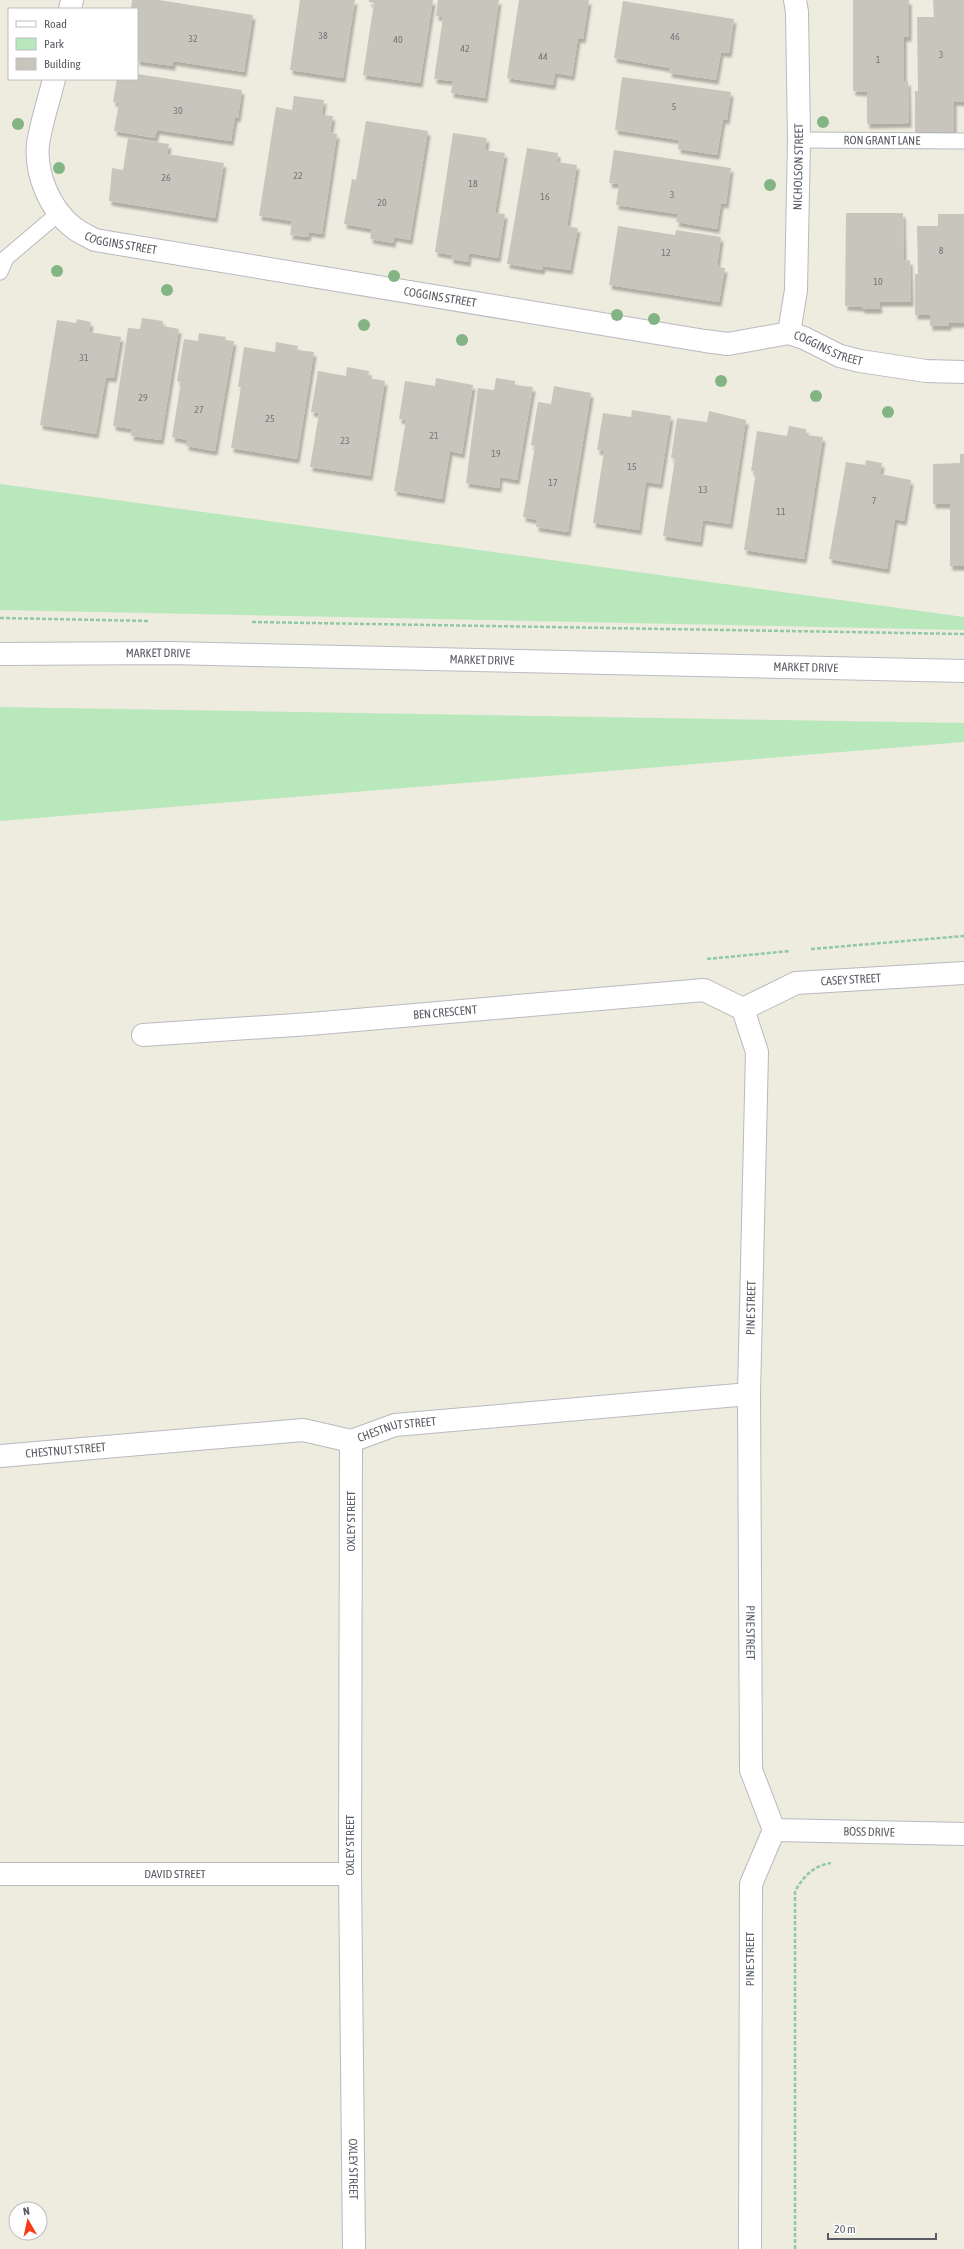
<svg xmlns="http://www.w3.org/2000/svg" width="964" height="2249" font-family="'Asap Condensed',sans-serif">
<defs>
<filter id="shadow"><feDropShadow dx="2.5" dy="4.5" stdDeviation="1" flood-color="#0004"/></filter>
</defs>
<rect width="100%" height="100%" fill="#eeebdf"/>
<path fill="#b9e8bc" d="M0,484L964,617V630L0,610Z
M0,707L964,723V742L0,821Z"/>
<path fill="#c8c5bd" filter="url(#shadow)" d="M132,0H159L253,15L244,72L173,61V66L137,61V9H131Z
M300,0H355L343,78L290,70Z
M369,0H433L420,83L363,75L374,3L369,2Z
M438,0H499L485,98L451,93L453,81L434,79L443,17L436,16Z
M519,0H589L583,39L578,38L572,76L555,73L553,85L507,78Z
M853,0H909V37H904V81H908L909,123L867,124V92L853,91Z
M933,0H964V102L954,101V132H915V91H918L917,17H934Z
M623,1L734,19L729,53L721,52L716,80L669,73L670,68L614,58Z
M137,74L242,90L238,118L235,117L231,141L157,130L155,138L114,131L119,103L113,102L117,79H137Z
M622,77L731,92L727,120L723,119L717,155L678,149L679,140L615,130Z
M294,96L324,100L322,115L333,116L330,132L337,134L322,234L309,232L308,237L290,235L292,221L259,216L276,107L292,110Z
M366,121L428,131L410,240L394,237L393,243L370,239L372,229L344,224L352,179L356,180Z
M453,133L487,138L485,150L505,153L495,213L505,214L498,258L469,253L468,262L451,259V255L435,252Z
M128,138L169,144L167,154L224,163L215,218L109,201L112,168L123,170Z
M527,148L558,153L557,162L577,165L567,226L578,228L570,270L543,266L542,270L507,264Z
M614,150L731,168L726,204L721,203L717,229L676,222L678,214L616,205L619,184L609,183Z
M846,213H903L904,261L910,260L911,302H879L880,309H862V307L845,306Z
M938,214H964V323H949V326H930V315H915V274H918L917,226H938Z
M618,226L675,235L676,230L721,237L717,267L725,268L719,302L609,285Z
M142,318L163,321V326L179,329L161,440L131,436L132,429L113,426L128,328L140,329Z
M77,319L91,322L89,332L121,337L114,378L106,377L96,434L40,425L57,320L76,323Z
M199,333L226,337L225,340L234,341L215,451L186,446L187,440L172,437L181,382L177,381L184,339L198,341Z
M276,342L298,346L297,350L314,352L297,459L231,448L241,387H238L244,347L275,352Z
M347,367L369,371L368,378L385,381L370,476L310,467L319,413L311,412L318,371L346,376Z
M436,378L473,385L462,454L450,451L442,499L394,491L406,420L399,419L405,381L435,386Z
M496,378L515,381V385L533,387L517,480L500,477L499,488L466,483L478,388L494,390Z
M554,386L591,393L568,532L536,527L537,520L523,517L535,446L531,445L538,402L551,404Z
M632,410L671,416L660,484L646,482L639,530L593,523L604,451L597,450L603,413L631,417Z
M709,411L746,420L730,524L703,520L700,542L663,536L675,459L671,458L677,418L707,422Z
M789,426L806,429V435L823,437L804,559L744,550L756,471H751L757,431L787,436Z
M960,454H964V566H950V504H933V464L960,463Z
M866,460L882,463L880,474L911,480L904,521L895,519L887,569L829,559L846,462L865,465Z"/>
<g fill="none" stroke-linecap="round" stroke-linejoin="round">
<g stroke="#b8bac0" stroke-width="17">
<g id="lane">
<path id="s1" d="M799,140L964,141"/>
<path d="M0,272L6,258L59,213"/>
</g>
</g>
<g stroke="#b8bac0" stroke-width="24">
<g id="street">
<path d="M70,9L72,0"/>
<path id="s2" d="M54,79C49,100 41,123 38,144C35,174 50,210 74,228C80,233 88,236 95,240L705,341L728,344L789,333L804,338L840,356L860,361L926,371L964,372"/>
<path id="s3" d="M789,333L796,290L799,140L797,12L795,0"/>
<path id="s4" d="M743,1009L757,1052L749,1394L751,1770L774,1830L751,1884L750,2249"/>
<path id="s5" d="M743,1009L796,983L964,973"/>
<path id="s6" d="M143,1035L310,1024L704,990L743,1009"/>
<path id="s7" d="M351,1441L350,1874L354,2249"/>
<path id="s8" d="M0,1456L303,1430L351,1441L395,1425L749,1394"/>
<path id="s9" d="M774,1830L964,1834"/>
<path id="s10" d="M0,1874H350"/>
</g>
</g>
<g stroke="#b9bcc3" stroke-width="24">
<g id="secondary">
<path id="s11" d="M0,654L170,653L964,671"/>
</g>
</g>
<path stroke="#92c9a5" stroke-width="2.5" stroke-dasharray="4 2" stroke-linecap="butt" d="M0,618L149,621
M252,622L964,634
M811,949L964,936
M707,959L790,951
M795,2249V1891C804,1876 813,1866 831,1863"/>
<use href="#lane" stroke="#fff" stroke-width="15"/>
<use href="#street" stroke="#fff" stroke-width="22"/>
<use href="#secondary" stroke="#fff" stroke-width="22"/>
</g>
<g fill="#83b483">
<circle cx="823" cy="122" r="6"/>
<circle cx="18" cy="124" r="6"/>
<circle cx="59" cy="168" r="6"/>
<circle cx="770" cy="185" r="6"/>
<circle cx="57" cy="271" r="6"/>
<circle cx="394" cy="276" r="6"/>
<circle cx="167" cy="290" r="6"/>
<circle cx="617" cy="315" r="6"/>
<circle cx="654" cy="319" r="6"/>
<circle cx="364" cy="325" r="6"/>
<circle cx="462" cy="340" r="6"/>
<circle cx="721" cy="381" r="6"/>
<circle cx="816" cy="396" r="6"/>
<circle cx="888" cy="412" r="6"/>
</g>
<g text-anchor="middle" stroke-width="3" stroke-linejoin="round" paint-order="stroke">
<g font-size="10" fill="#757679">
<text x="323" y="39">38</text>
<text x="675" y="40">46</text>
<text x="193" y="42">32</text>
<text x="398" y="43">40</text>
<text x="465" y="52">42</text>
<text x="941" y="58">3</text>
<text x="543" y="60">44</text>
<text x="878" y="63">1</text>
<text x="674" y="110">5</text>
<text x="178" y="114">30</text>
<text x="298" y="179">22</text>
<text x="166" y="181">26</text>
<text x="473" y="187">18</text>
<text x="672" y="198">3</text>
<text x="545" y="200">16</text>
<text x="382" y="206">20</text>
<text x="941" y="254">8</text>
<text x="666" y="256">12</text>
<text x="878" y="285">10</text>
<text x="84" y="361">31</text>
<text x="143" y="401">29</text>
<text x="199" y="413">27</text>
<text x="270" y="422">25</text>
<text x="434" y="439">21</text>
<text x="345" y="444">23</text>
<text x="496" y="457">19</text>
<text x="632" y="470">15</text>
<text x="553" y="486">17</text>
<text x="703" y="493">13</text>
<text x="874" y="504">7</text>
<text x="781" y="515">11</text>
</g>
<g font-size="12" fill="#595c62" stroke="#fff">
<text dy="4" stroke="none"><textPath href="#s1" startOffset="83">RON GRANT LANE</textPath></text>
<text dy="4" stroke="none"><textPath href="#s3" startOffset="167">NICHOLSON STREET</textPath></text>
<text dy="4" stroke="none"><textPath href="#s2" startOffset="212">COGGINS STREET</textPath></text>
<text dy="4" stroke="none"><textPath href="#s2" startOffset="536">COGGINS STREET</textPath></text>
<text dy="4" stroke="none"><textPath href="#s2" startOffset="932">COGGINS STREET</textPath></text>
<text dy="4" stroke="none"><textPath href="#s11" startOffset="158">MARKET DRIVE</textPath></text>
<text dy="4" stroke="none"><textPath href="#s11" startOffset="482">MARKET DRIVE</textPath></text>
<text dy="4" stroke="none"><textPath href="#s11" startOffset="806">MARKET DRIVE</textPath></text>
<text dy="4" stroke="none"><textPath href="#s5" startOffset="114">CASEY STREET</textPath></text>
<text dy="4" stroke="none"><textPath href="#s6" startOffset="303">BEN CRESCENT</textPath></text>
<text transform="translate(751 1308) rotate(-89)" y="4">PINE STREET</text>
<text dy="4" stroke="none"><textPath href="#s8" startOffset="401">CHESTNUT STREET</textPath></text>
<text dy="4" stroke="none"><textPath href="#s8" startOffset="66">CHESTNUT STREET</textPath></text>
<text transform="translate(351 1521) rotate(-90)" y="4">OXLEY STREET</text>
<text dy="4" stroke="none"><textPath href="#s4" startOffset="626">PINE STREET</textPath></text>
<text dy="4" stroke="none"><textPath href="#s9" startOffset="95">BOSS DRIVE</textPath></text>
<text transform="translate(350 1845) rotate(-90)" y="4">OXLEY STREET</text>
<text dy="4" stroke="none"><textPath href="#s10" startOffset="175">DAVID STREET</textPath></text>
<text transform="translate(750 1959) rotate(-90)" y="4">PINE STREET</text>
<text dy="4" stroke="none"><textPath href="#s7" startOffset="728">OXLEY STREET</textPath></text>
</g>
</g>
<rect x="8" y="8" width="130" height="72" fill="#ffffff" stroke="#bdbec0"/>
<rect x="16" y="21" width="20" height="6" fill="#ffffff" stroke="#bdbec0"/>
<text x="44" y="28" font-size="12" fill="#595c62">Road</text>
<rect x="16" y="38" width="20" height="12" fill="#b9e8bc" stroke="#bdbec0"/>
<text x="44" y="48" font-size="12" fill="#595c62">Park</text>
<rect x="16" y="58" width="20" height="12" fill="#c8c5bd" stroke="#bdbec0"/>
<text x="44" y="68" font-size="12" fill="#595c62">Building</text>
<g transform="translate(28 2221) rotate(351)"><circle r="19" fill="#ffffff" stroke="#bdbec0"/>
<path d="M0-3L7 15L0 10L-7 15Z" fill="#fa3b19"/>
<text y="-6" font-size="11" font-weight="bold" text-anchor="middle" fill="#595c62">N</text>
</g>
<path d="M828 2233v6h108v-6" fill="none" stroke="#595c62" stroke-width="2"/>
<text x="834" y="2233" font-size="12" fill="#595c62" stroke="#ffffff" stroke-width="3" paint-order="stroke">20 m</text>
</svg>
